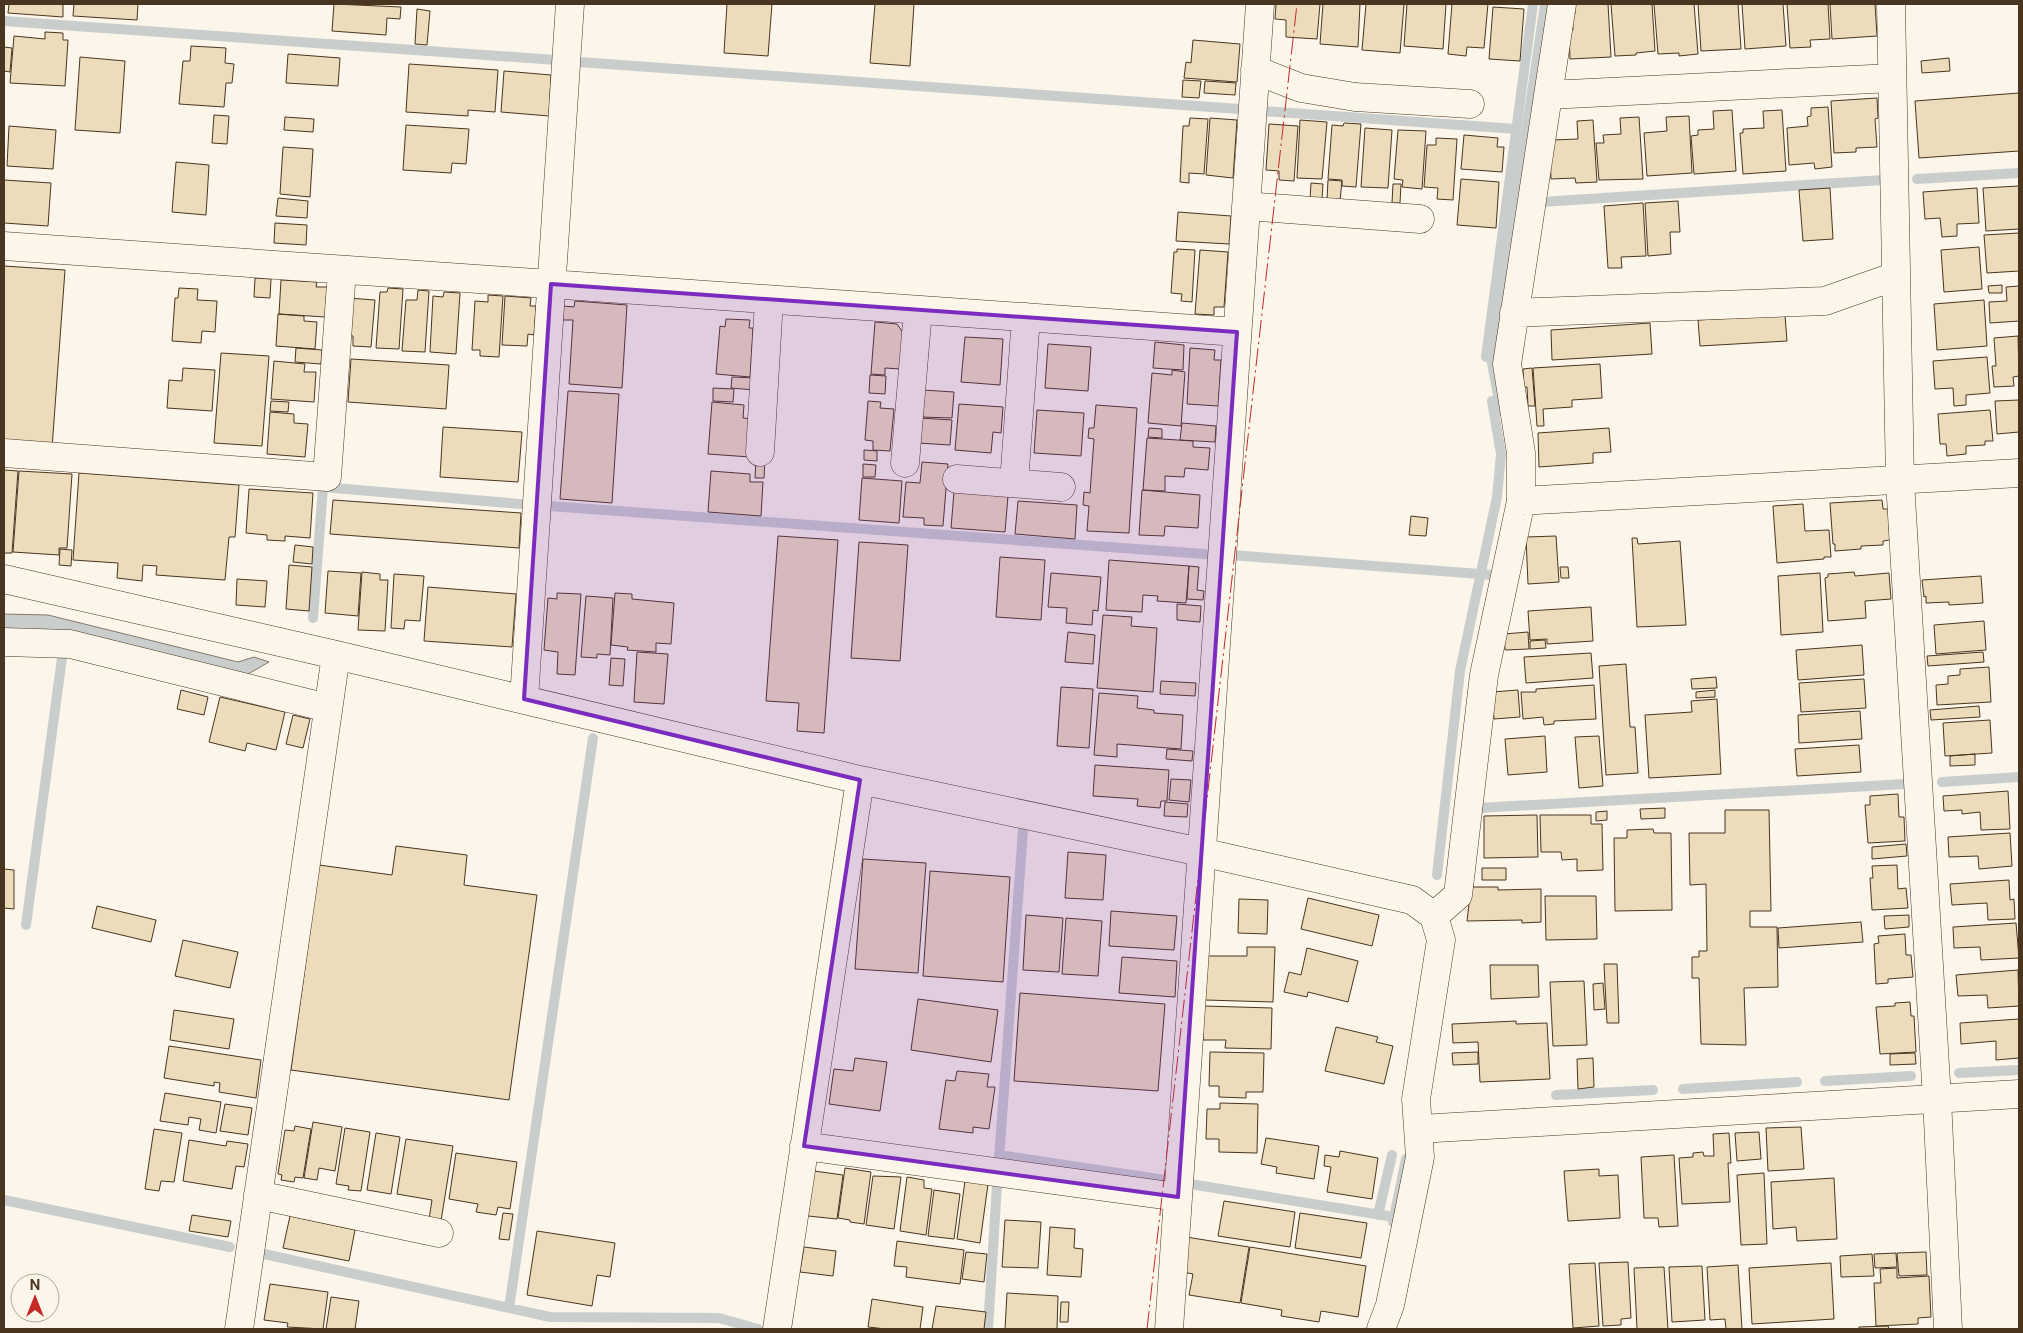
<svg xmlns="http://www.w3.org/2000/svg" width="2023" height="1333" font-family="'Public Sans',sans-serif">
<rect width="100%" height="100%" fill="#fbf6e9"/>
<path fill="#c9cecd" stroke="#887966" d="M4,614L48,615L238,662L254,657L269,662L243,677L4,631Z"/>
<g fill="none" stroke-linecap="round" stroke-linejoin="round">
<path stroke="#c9cecd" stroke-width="10" d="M4,21L556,60
M579,62L1239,109
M1263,111L1516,129
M1917,179L2019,173
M1541,202L1883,180
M1486,357L1533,4
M1501,411L1492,363L1545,4
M549,506L1205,554
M1231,555L1493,575
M313,618L323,487L520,504
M1942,782L2019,777
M1479,808L1905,784
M1437,875L1460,671L1497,497L1501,454L1492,401
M26,925L62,658
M1959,1073L2019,1070
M1825,1081L1911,1076
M1683,1089L1797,1082
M1556,1095L1653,1090
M999,1155L1165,1180
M999,1159L1023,830
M1190,1184L1394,1217
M4,1200L230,1247
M1378,1215L1392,1155
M1393,1222L1406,1159
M264,1254L550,1317L719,1318L758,1329
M509,1308L593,738
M988,1329L997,1185"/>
</g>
<path fill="#ecdcbc" stroke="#4a3520" d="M9,4H63V17L8,13Z
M74,4H138L137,20L73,16Z
M334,4L401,7L400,19L387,18L386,35L332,31Z
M727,4H772L768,56L724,53Z
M875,4H914L910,66L870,63Z
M1276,4H1320L1317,39L1286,37V20L1275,19Z
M1323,4H1360L1358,47L1320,44Z
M1366,4H1404L1400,53L1362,50Z
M1407,4H1446L1443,49L1404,46Z
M1452,4H1488L1484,48L1467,47L1466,56L1448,54Z
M1574,4H1608L1611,57L1570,59L1569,30H1573L1572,14H1575Z
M1611,4H1652L1655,51L1636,53V55L1615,56Z
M1654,4H1694L1698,54L1679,56V53L1658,54Z
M1698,4H1738L1741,49L1701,51Z
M1742,4H1783L1786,46L1745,49Z
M1787,4H1828L1830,39L1810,40L1811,47L1790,48Z
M1830,4H1875L1877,36L1832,39Z
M1493,7L1524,9L1520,61L1489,59Z
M417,9L430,11L427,45L415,44Z
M45,32L63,33V40H68L65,86L10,83L14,36L45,39Z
M1193,40L1240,44L1237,82L1184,78L1186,62L1191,63Z
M191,46L226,48L225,63L234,64L232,83H226L224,107L179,104L183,61H190Z
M4,47L12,48L10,72L4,71Z
M288,54L340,58L338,86L286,83Z
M80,57L125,61L120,133L75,130Z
M1949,58L1950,71L1922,73L1921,61Z
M409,64L498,70L495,112L468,110V116L406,112Z
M504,71L551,75L549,116L501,112Z
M1183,80L1201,81L1199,98L1182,97Z
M1205,81L1236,83L1235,95L1204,93Z
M2019,93V151L1919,158L1915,101Z
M1877,98L1878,118L1875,119L1877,147L1856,148V152L1834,153L1831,101Z
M1828,107L1832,167L1815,169L1814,163L1789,165L1787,128L1808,126L1807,117L1811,116V108Z
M1732,110L1736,171L1694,174L1691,136L1698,135V130L1714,129L1713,111Z
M1782,110L1786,171L1743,174L1740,133H1743V129L1764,128L1763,111Z
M214,115L229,116L227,144L212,143Z
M1689,116L1692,173L1647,176L1644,133L1667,131L1666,117Z
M285,117L314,119L313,132L284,130Z
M1639,117L1643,179L1599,180L1596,143H1604L1603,135L1621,134L1620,118Z
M1190,118L1208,119L1204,174L1189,173V183L1180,182L1183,126H1189Z
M1210,118L1237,120L1233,178L1206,175Z
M1300,120L1327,122L1322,179L1297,178Z
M1593,120L1597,182L1576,183L1575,178L1551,179L1550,154H1553L1552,140L1578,139L1577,121Z
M1344,123L1361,124L1356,187L1342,186V180L1328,179L1332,125L1343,126Z
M1269,124L1298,126L1294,181L1279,180V171L1266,170Z
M406,125L469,129L466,164L452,163L451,173L403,170Z
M9,126L56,130L53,169L7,166Z
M1365,128L1392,130L1388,188L1361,187Z
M1398,130L1426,131L1422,189L1402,187L1403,180L1394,179Z
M1464,135L1498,138L1497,147H1504L1502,172L1461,169Z
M1436,138L1457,139L1453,200L1437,199L1438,188L1424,187L1427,145H1436Z
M283,147L313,149L310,197L280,194Z
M176,162L209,165L206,215L172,212Z
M1461,179L1499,182L1496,228L1457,225Z
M4,180L51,183L48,226L4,223Z
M1328,180L1342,181L1340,201L1327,200Z
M1311,183L1323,184L1322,199H1310Z
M1393,184H1401L1400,203H1392Z
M2019,186V229L1986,231L1983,188Z
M1830,188L1833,239L1803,241L1799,190Z
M1977,188L1979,223L1957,224V236L1942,237L1940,218L1925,219L1923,192Z
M278,198L308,201L307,218L276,216Z
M1678,201L1680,232H1670L1671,254L1648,256L1645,203Z
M1643,203L1646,256L1621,257L1622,268H1608L1604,206Z
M1178,212L1231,216L1229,244L1176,241Z
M275,223L307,225L306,245L274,243Z
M2019,233V271L1987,273L1984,235Z
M1979,247L1982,289L1944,292L1941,250Z
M1177,249L1195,250L1192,302L1181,301L1182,294L1171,293L1174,252H1177Z
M1200,250L1228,252L1224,307H1214V315L1195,314Z
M4,266L65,270L52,448L4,445Z
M255,278L271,279L270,298L254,297Z
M281,280L317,282L316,287H327L325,317L279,314Z
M2002,285V293H1989L1988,286Z
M2019,286V321L1990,323L1989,302L2007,301L2006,287Z
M179,288L198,289L197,300L217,301L215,332L202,331L201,343L172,341L175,298H178Z
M388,288L403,289L399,349L376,348L380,292H387Z
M418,290L429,291L425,352L402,351L406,300H417Z
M444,292L460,293L456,354L430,352L433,296L443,297Z
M488,295L503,296L499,357L480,356V350H472L475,301L488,302Z
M505,296L531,298L530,306H536L534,335L528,334L527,346L502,345Z
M348,298L375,300L371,347L353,346V336L346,335Z
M1984,300L1987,346L1937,350L1934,304Z
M575,301L627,305L622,388L569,384L573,320H563V306L574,307Z
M278,314L304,316V321L317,322L315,349L276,346Z
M1785,315L1787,341L1700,346L1698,320Z
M726,319L750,320L749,328H753L750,377L716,374L720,326L725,327Z
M875,322L897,324L904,334L901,369L885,368V375L871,374Z
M1650,323L1652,354L1552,360L1551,330Z
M2018,336L2019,376L2013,377L2014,386L1994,387L1992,366H1996L1994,338Z
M965,337L1003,339L1000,385L961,382Z
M1155,342L1184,345L1183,370L1153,368Z
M1048,344L1091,347L1088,391L1045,388Z
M296,348L322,350L321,364L295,362Z
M1190,348L1215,350L1214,360H1221L1218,406L1187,404Z
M221,353L269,356L262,446L214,443Z
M1987,357L1990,393L1966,395V405L1954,406L1953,388L1935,389L1933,361Z
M351,359L449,365L446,409L348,402Z
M274,361L305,364L304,372H316L314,402L271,399Z
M1600,364L1602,398L1572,400V407L1543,409L1544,426H1537L1533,368Z
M183,368L215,370L212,411L167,408L169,380L182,381Z
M1532,368L1535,406H1528L1527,387H1524L1523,369Z
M1172,370L1185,372L1181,426L1148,423L1152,373L1172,375Z
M870,375L886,376L885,394L869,393Z
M732,377L756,378L755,390L731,388Z
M713,388L734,389L733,402L713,401Z
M923,390L954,392L952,418L921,417Z
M568,391L619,394L612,503L560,499Z
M2019,400V432L1997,434L1995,401Z
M271,401L289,402L288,412L270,411Z
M868,401L881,402L880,408L894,409L890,451L873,450V441L865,440Z
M712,402L744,405L743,418L753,419L750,457L708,454Z
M959,404L1003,407L1001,433L993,432L991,453L955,450Z
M1096,405L1137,408L1129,533L1087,531L1089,506L1083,505L1084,492L1090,493L1094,439L1088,438L1089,428H1094Z
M1037,410L1084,413L1081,456L1034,453Z
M1990,410L1993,441H1985V445L1966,446V454L1947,456L1946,444H1940L1938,414Z
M270,412L294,414V423L308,424L305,457L267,454Z
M920,418L952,420L950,445L918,443Z
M1182,423L1216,426L1215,442L1180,440Z
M443,427L522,432L518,482L440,477Z
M1149,428L1162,429V438L1148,437Z
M1609,428L1611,452L1593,453V463L1539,467L1538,433Z
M1147,438L1193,441V447L1210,448L1208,470L1185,468L1184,477L1165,476V491L1143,490Z
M864,450L877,451V461L864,460Z
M756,458H765L764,478H755Z
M922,462L948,464L943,526L924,525V518L903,517L906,482L920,483Z
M863,464L876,465L875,477H863Z
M4,470L18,471L12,553H4Z
M19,471L72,474L67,548H59V555L13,552Z
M711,471L750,474V482H763L761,516L708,512Z
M79,473L239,485L235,537H229L225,580L156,575L157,566L143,565L142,581L117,578L118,563L73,560Z
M862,478L902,481L899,523L859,520Z
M249,489L313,493L310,538L285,536V541L267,540V535L246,533Z
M1142,490L1200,495L1198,528L1165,526L1164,536L1139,535Z
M954,492L1008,496L1005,532L951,528Z
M333,500L521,513L519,548L330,534Z
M1882,500L1883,509H1888L1890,540L1883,541V545L1861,546V549L1835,551V544H1833L1830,503Z
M1018,501L1077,505L1075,539L1015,534Z
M1803,504L1805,531L1829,530L1831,557H1824V559L1777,563L1773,506Z
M1411,516L1428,518L1426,536L1409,535Z
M778,536L838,540L824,733L797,731L799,703L766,701Z
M1556,536L1559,582L1528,584L1526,537Z
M1632,538H1637L1638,544L1680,541L1686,625L1637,627Z
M859,542L908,545L900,661L851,658Z
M295,545L313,547L312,564L293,562Z
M60,549L72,550L71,566L59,565Z
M1000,557L1045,560L1041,620L996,617Z
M1109,560L1189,566L1186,603L1157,601L1158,596L1143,595L1142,612L1106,610Z
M289,565L312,567L309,611L286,609Z
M1189,566L1199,567L1197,590L1204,591L1203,600L1187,599Z
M1560,567H1568L1569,578H1561Z
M328,571L361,573L358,616L325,613Z
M362,572L380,574V580H388L385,631L358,630Z
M1854,572L1855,576L1889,573L1891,599L1865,601L1866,618L1828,621L1825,578L1828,577V574Z
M1051,573L1101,577L1098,611L1093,610L1092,625L1066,623L1067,608L1048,607Z
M1820,573L1823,632L1781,635L1778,576Z
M394,574L424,576L420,621L405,620L404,629L391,628Z
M1981,576L1983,603L1949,605V602L1926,603V596L1924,597L1922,580Z
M237,579L267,581L265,607L236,605Z
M428,587L516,594L512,647L424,641Z
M557,593L581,594L575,675L557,674L558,652L544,650L548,598L557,599Z
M615,593L632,594V599L674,603L671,644L656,643V652L627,650L628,647L611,645Z
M586,596L613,598L610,655L597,654V658L581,657Z
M1177,604L1201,606L1200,622L1177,620Z
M1591,607L1593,641L1547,644V639L1530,640L1528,611Z
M1103,615L1132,617L1131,626L1157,628L1153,692L1097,688Z
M1984,621L1986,650L1936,654L1934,625Z
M1068,632L1095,635L1093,664L1065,662Z
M1528,632L1529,649L1505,650L1504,634Z
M1545,640L1546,648L1530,649V641Z
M1862,645L1864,675L1798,680L1796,650Z
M637,652L668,654L664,704L634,702Z
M1983,652L1984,662L1928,666L1927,656Z
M1591,653L1593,678L1526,683L1524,657Z
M611,658L625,659L623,686L609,685Z
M1626,664L1630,727H1635L1638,773L1606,775L1599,666Z
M1989,667L1991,702L1937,705L1936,685L1948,684V676L1960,675V669Z
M1716,677L1717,688L1692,689L1691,679Z
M1864,679L1866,708L1801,712L1799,683Z
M1161,681L1196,683L1195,696L1160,694Z
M1594,685L1596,719L1554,721V724L1544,725L1543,717L1523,719L1521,692H1536V689Z
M1061,687L1093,689L1089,748L1057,746Z
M181,690L208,697L204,715L177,709Z
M1518,690L1520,717L1494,719L1492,692Z
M1715,690V697L1696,698V692Z
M1099,693L1138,696L1137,708L1154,710V713L1183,715L1181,749L1117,744V757L1094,755Z
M220,697L285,712L276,750L247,743L245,751L209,742Z
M1717,699L1721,774L1649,778L1645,715L1692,712L1691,701Z
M1979,706L1980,717L1931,720L1930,710Z
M1860,711L1862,739L1799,743L1798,715Z
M293,715L310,719L303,748L286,744Z
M1990,720L1992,753L1945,756L1943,723Z
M1545,736L1547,772L1508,775L1505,739Z
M1599,736L1603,786L1579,788L1575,737Z
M1859,745L1861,772L1797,776L1795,749Z
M1167,749L1193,751L1192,761L1166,759Z
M1975,754V765L1950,766V756Z
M1095,765L1169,770L1167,801H1161L1160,808L1137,806L1138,799L1093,796Z
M1171,779L1191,780L1189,802L1169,800Z
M2008,791L2010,829L1981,830L1980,812L1962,814V810L1944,811L1943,796Z
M1898,794L1899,817H1904L1905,841L1868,843L1865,805H1870V796Z
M1165,802L1188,804L1187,817L1164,816Z
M1665,808V818L1641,819L1640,809Z
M1725,810H1769L1771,911H1750V927H1777L1778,987L1744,988L1746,1045L1701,1044L1699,978H1692V957H1699V951H1707L1706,884L1690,885L1689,833H1725Z
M1607,811V820L1596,821V812Z
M1537,815L1538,857L1484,858V816Z
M1540,815H1591V824H1602L1603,870L1577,871V859L1562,860L1561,852H1541Z
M1653,829L1654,833H1671L1672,910L1615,911L1614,838H1627V830Z
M2010,833L2012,866L1979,869L1978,856L1949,857L1948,837Z
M1906,844L1907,856L1872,859V847Z
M396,846L467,855L464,885L537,895L509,1100L291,1070L319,865L392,875Z
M1068,852L1106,855L1103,900L1065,898Z
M863,859L926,863L918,973L855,969Z
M1897,865L1898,889L1906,888L1908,908L1872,910L1870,878H1873L1872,866Z
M1482,868H1506V880H1482Z
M4,869L14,870V909L4,908Z
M930,871L1010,877L1003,982L923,976Z
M2009,880L2010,900L2014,899L2015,919L1988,920L1987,903L1952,905L1950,884Z
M1471,887H1498V890L1541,889V922L1522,923V920L1467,921Z
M1545,896H1596L1597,939L1546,940Z
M1308,898L1379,915L1372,946L1301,929Z
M1239,899L1268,900L1267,934L1238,933Z
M97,906L156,920L151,942L92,928Z
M1111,911L1177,916L1174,950L1109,946Z
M1026,915L1063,918L1059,972L1023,970Z
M1909,915V927L1885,929L1884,916Z
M1066,918L1102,921L1098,976L1062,974Z
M1861,922L1863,942L1779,948L1778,928Z
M2016,923L2019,958L1981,960L1980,947L1954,948L1953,927Z
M1905,934L1906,955H1911L1913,977L1888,979V983L1876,984L1874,944L1879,943L1878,936Z
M183,940L238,952L230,988L175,976Z
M1247,947H1275L1273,1002L1205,1000L1207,956H1247Z
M1307,948L1358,961L1348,1002L1308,992L1307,997L1284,992L1289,972L1301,975Z
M1122,957L1177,961L1175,997L1119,993Z
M1604,964H1617L1619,1023H1607Z
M1490,965H1538L1539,997L1491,999Z
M2018,970L2019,1006L1988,1008L1987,995L1958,996L1956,975Z
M1584,981L1587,1045L1553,1046L1550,982Z
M1603,983L1605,1009L1594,1010L1593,984Z
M1020,993L1165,1004L1158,1091L1014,1081Z
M918,999L998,1010L991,1062L911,1050Z
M1910,1002L1911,1016H1914L1916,1052L1880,1054L1876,1007L1895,1006V1003Z
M1204,1006L1272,1008L1271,1049L1225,1048L1226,1040H1203Z
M174,1010L234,1019L229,1049L170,1040Z
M2019,1019V1058L1996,1060V1041L1961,1044L1960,1023Z
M1516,1021V1024L1547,1023L1550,1079L1480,1082L1478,1042L1453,1043L1452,1024Z
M1336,1027L1378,1037L1376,1042L1393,1046L1384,1084L1325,1071Z
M169,1046L261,1060L256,1098L219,1092L220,1083L214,1082V1086L164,1078Z
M1210,1052L1264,1053L1263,1092H1246V1098L1219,1097V1086H1209Z
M1478,1052V1064L1453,1065L1452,1053Z
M1915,1053L1916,1064L1890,1065V1054Z
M855,1058L887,1062L880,1111L829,1104L834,1069L853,1071Z
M1593,1058L1594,1087L1578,1089L1577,1059Z
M957,1071L989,1074L987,1087H995L989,1129L973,1127V1133L939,1129L946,1080L955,1081Z
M165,1093L221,1102L216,1133L199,1130L201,1119L189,1117L188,1125L160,1121Z
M1220,1103L1258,1104L1257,1153L1219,1152V1139H1206L1207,1109H1220Z
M225,1104L252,1108L248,1135L220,1131Z
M313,1122L342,1127L335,1171L319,1168L317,1180L304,1178Z
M295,1126L311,1129L303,1178L295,1177L294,1182L281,1180L282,1175L278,1174L285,1130L294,1131Z
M1801,1127L1804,1169L1768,1171L1766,1128Z
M345,1128L370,1132L361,1191L348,1190L349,1186L336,1184Z
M154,1129L182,1133L174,1182L161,1181L159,1191L145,1189Z
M1759,1132L1761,1159L1737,1161L1735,1133Z
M376,1133L400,1137L391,1194L367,1190Z
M1729,1133L1731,1163H1728L1730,1202L1682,1204L1679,1158L1693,1157V1153L1703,1152L1704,1156H1714L1713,1134Z
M1266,1138L1319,1146L1314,1179L1276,1173L1277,1167L1261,1164Z
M406,1139L453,1146L441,1221L429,1219L432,1200L397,1194Z
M189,1140L226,1146L227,1141L248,1144L244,1167L236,1166L232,1189L183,1181Z
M1340,1151L1378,1158L1372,1199L1327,1192L1331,1167L1324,1166L1325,1155L1339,1157Z
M456,1153L517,1162L510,1209L498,1207L496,1215L476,1212L478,1204L449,1199Z
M1674,1155L1678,1226L1659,1227L1658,1218H1644L1641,1157Z
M845,1168L871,1172L864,1224L850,1222V1220L838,1218Z
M1599,1169V1176L1618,1175L1620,1218L1568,1221L1564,1171Z
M814,1171L843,1175L837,1219L808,1216Z
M1764,1173L1767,1244L1741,1245L1737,1175Z
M873,1176L901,1177L894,1229L866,1225Z
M907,1177L924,1180V1188L932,1189L926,1235L900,1231Z
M1834,1178L1837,1239L1797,1241L1796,1227L1773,1229L1771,1182Z
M965,1181L988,1184L980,1243L957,1239Z
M934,1190L960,1194L954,1239L928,1236Z
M1224,1201L1295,1212L1290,1247L1218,1236Z
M503,1213L513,1214L509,1240L499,1239Z
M1300,1213L1367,1223L1361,1258L1295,1248Z
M192,1215L231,1221L228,1237L189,1231Z
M290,1216L355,1230L349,1261L283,1248Z
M1005,1220L1041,1222L1038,1268L1002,1267Z
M1050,1227L1075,1229L1074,1248L1083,1249L1081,1277L1047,1275Z
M537,1231L615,1243L610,1277L597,1275L592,1306L527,1295Z
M1186,1237L1249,1247L1240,1303L1189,1295L1193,1274L1183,1272Z
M897,1241L964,1250L960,1284L906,1277L907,1267L894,1266Z
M804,1247L836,1251L833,1276L800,1272Z
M1250,1247L1366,1266L1358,1317L1321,1311L1319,1322L1281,1316L1282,1310L1241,1303Z
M966,1252L987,1254L984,1282L962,1279Z
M1926,1252L1927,1275L1899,1276L1897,1253Z
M1896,1253L1897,1267L1875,1268L1874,1254Z
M1872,1254L1874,1276L1841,1277L1840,1256Z
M1628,1262L1631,1318L1621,1319V1325L1603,1326L1599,1263Z
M1595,1263L1599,1326L1573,1328L1569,1264Z
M1831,1263L1834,1319L1752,1324L1749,1268Z
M1738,1265L1742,1329H1726L1725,1319L1710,1320L1707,1267Z
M1702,1266L1705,1320L1672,1322L1669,1267Z
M1664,1267L1668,1329H1637L1634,1268Z
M1897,1268V1278L1929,1276L1931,1317L1918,1318V1324L1876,1326L1874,1283H1881L1880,1269Z
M270,1284L328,1292L323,1329L287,1327L288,1323L264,1320Z
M1007,1293L1058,1296L1057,1329H1005Z
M331,1297L359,1301L355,1329H326Z
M872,1299L923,1307L920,1329H886L868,1327Z
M1061,1302H1069L1068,1322H1060Z
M936,1306L986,1312L984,1329H932Z
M1888,1326L1889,1329H1859V1327Z"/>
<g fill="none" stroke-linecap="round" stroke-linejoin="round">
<g stroke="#4a3520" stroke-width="29">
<path id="minor" d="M1891,4L1900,481L1937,1099L1948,1329
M1255,70L1301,88L1355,97L1470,104
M1548,95L1892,78
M1246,206L1420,219
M4,246L1237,332
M1514,313L1825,301L1896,276
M760,452L769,300
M4,453L327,477L342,270
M905,463L918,310
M957,479L1061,487
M1014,483L1026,317
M1521,501L2019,473
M4,579L336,655L860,780L1201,852L1412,900L1434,916L1441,940L1416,1099L1420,1157L1390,1305L1381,1329
M4,642L70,644L328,708
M524,699L570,4
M1434,916L1458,895L1484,675L1521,501V453L1507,364L1562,4
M1419,1129L2019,1094
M804,1146L1178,1197
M258,1195L439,1233
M239,1329L336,655
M777,1329L860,780
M1169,1329L1260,4"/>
</g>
<use href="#minor" stroke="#fbf6e9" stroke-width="28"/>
<path stroke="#c62828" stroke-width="1" stroke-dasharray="18 4 2.5 4" stroke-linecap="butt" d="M1147,1329L1297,4"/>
</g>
<path fill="#7b2cbf" fill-opacity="0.2" stroke="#7b2cbf" stroke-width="4" stroke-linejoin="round" d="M551,284L1237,332L1178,1197L804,1146L860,780L524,699Z"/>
<rect width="2023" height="1333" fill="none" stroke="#4a3520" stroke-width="10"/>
<g transform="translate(35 1298)"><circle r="24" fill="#fbf6e9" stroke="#b4a999"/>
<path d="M0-4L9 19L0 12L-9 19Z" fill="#c62828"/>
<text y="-8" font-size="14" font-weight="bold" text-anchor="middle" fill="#4a3520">N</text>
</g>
</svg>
